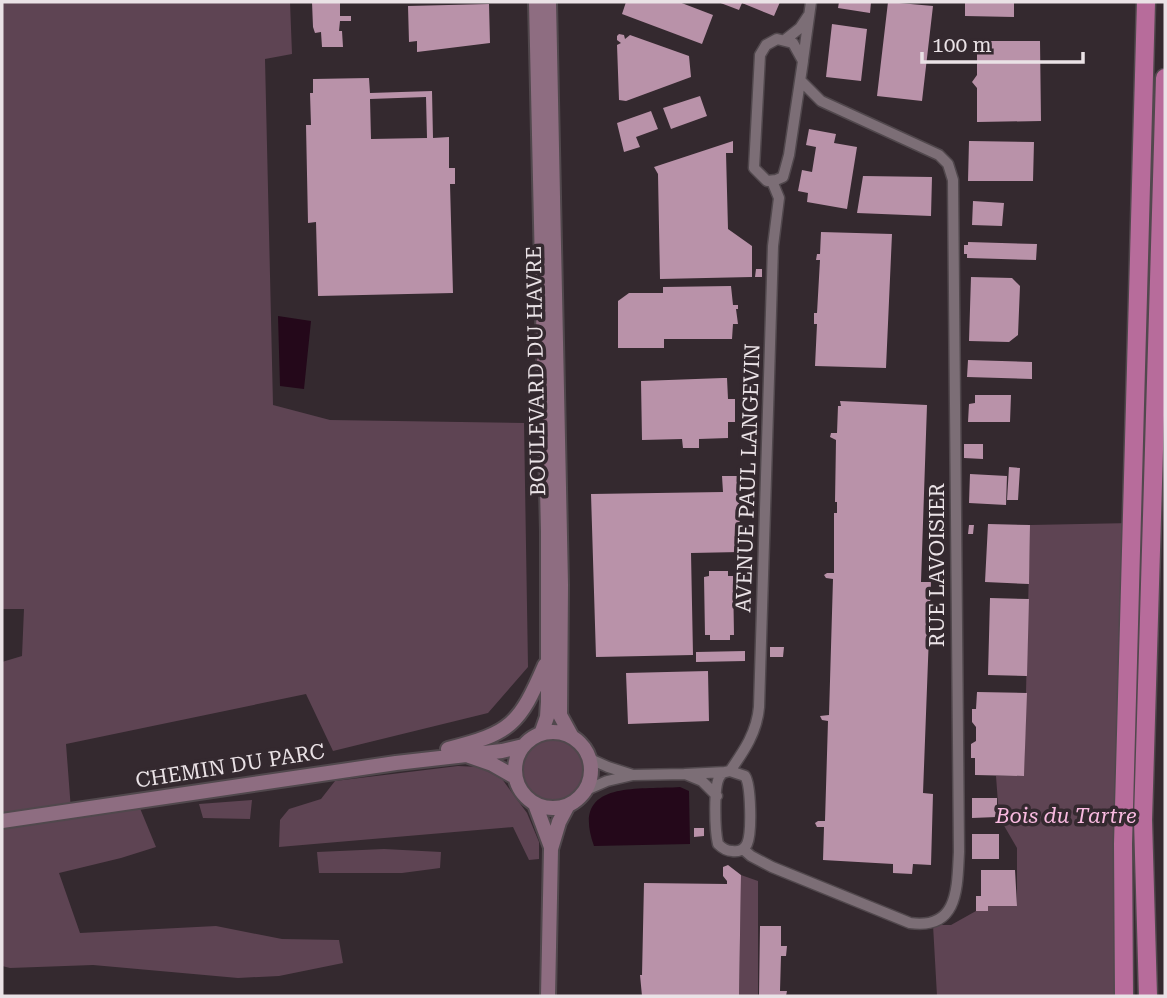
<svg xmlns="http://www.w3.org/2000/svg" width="1167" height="998" font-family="'Roboto Serif',serif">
<rect width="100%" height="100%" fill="#34292f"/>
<path fill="#5e4453" d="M2,2H290L292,54L265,59L273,405L330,420L524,423L528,667L488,713L333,751L306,694L66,744L71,810L137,801L156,847L121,858L59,873L80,933L216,926L282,939L339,940L343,963L279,976L238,978L93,965L10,968L2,966V662L22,656L24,609H2Z
M1132,523L1120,996H937L933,925H951L976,911H988V906H1017V848L999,817L996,776H1024L1030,525Z
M521 770a31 31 0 1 1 62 0a31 31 0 1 1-62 0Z
M458,766L479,767L502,779L527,813L539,842V859L529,860L513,827L279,847L280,820L289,809L321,799L335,781Z
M252,800L250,819L203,818L199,804Z
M384,849L441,852L440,868L402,873H319L317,852Z
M741,875L758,881V996H739Z"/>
<path fill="#24081a" d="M278,316L311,321L304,389L280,386Z
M680,787L689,791L690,844L594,846C570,780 636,790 680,787Z"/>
<path fill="#b992a9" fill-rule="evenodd" d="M312,2H340V16H351V21H340L339,31H342L343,47H322L321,32L315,33L313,27Z
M626,2H679L713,15L702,44L622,14Z
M718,2H780L774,16L742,3L739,10Z
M839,2H871L870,13L838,8Z
M888,2L933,6L922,101L877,96Z
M965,2H1014V17L965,16Z
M489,4L490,43L417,52V41L409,42L408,6Z
M832,24L867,29L861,81L826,77Z
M619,34L624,35L625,39L630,35L689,56L691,77L626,101L619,100L617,45L621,43L617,40V36Z
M977,41H1040L1041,121L977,122V88L972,82L977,75Z
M369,78L370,93L432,91L433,138L449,137V168H455V184H450L453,293L318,296L316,222L308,223L306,125H311L310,93H313V79ZM426,97L427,138L371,139L370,99Z
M700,96L707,116L671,129L663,108Z
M651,111L658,129L636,137L640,147L624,152L617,123Z
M809,129L836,134L834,143L857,147L847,209L807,202L808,193L798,191L802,170L812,172L816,147L806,145Z
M733,141V153H726L728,229L752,246V277L660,279L658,174L654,167Z
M969,141L1034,142L1033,181H968Z
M863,176L932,177L931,216L857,213Z
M973,201L1004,203L1002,226L972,225Z
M821,232L892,234L886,368L815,366L817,324H814V313H817L820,260H816L817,254H820Z
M968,242L1037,244L1036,260L967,258V254H964V245H968Z
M756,269H762V277H755Z
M971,277L1012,278L1020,286L1018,335L1009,342L969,341Z
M731,286L733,305H738V309H736L738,324H733L732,339H664V348H618V301L629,293H663V287Z
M968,360L1032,362V379L967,377Z
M723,378H727L728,399H735V422H728V438L699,439V448H683L682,439L642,440L641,381Z
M975,395H1011L1010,422H968L969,404L975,403Z
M840,401L927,405L921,582H931L923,793L933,794L931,865L913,864L912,874L893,873V864L823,860L824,827H817L815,823L818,821H825L828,721L822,720L820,716L829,715L833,579L826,578L824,575L827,573H834V513H837V502H835L836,440L830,437L831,433H837L838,406H841Z
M964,444H983V459L964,458Z
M1009,467L1020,468L1018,500H1007Z
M970,474L1007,476L1006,505L969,503Z
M722,476H739L740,552L691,553L693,655L596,657L591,494L723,492Z
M988,524L1030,525L1029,584L985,582Z
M969,525H974L973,534H968Z
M709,571H728V576H733L734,635H730V640H710V635H705L704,577L709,576Z
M990,598L1029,599L1027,676L988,675Z
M770,647H784L783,657H770Z
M745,651V661L696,662V652Z
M708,671L709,721L628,724L626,673Z
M977,692L1027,693L1024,776L975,775V758H971V744L976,741V727L972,722V709H976Z
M972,798H997V817L972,818Z
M694,828H704V836L694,837Z
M972,834H999V859H972Z
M728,865L741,875L739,996H642L640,975H642L644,883L727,884V881L723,876V867Z
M981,870H1015L1017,906H988V911H976V896H981Z
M760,926H781V946H787L786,956H781L780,991H787L786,996H759Z"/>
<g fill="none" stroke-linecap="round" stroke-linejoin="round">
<g stroke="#51484d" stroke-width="13">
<path id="minor" d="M777,39L793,43L803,61L789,155L783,177L776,180L767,181L754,168L760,55L766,45Z
M786,39L800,28L808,16
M803,60L811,2
M730,771L745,776C751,785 752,833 747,844C744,850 738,852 732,851C726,851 722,848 718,844C715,831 713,786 720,776C723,772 725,772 730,771C744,751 757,732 759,707L773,246L779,198L772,181
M633,775L685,774
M584,791L607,781L633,775L608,767L588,758
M717,796L702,781L685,774L726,772
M743,849L751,856L772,867L910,923C959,930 957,887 959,852L953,180L948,164L939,155L821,101L801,81"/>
</g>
<g stroke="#51484d" stroke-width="18">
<path id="secondary" d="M536,2L548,532V702L547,717L541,734
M549,2L561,585L560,715L572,737
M515 770a38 38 0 1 1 76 0a38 38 0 1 1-76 0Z
M448,749C511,733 519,725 545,665
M469,756L492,764L515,777
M535,804L551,847
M2,821L396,763L502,751L523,746
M548,996L551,849L559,822L568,805"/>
</g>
<g stroke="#51484d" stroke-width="21">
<path id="motorway" d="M1124,996L1123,844L1146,2
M1148,996L1143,820L1165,78"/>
</g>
<use href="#minor" stroke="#7c6e76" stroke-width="10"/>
<use href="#secondary" stroke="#8e6d81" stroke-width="14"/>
<use href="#motorway" stroke="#b76c9b" stroke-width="18"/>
</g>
<g text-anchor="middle" stroke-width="7" stroke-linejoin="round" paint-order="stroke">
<g font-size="21" fill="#eae2e6" stroke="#34292f">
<text transform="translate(536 371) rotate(-91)" y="7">BOULEVARD DU HAVRE</text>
<text transform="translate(748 478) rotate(-88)" y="7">AVENUE PAUL LANGEVIN</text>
<text transform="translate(937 565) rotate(-90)" y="7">RUE LAVOISIER</text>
<text transform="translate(230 766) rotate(-9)" y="7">CHEMIN DU PARC</text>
</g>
<g font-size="21" font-style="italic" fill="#f9bae0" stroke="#34292f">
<text x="1066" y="823">Bois du Tartre</text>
</g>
</g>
<rect width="1167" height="998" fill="none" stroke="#eae2e6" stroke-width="7"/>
<path d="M922 52v10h161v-10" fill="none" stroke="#eae2e6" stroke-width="3.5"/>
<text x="932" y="52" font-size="21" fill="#eae2e6" stroke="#34292f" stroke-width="5" paint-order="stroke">100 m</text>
</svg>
